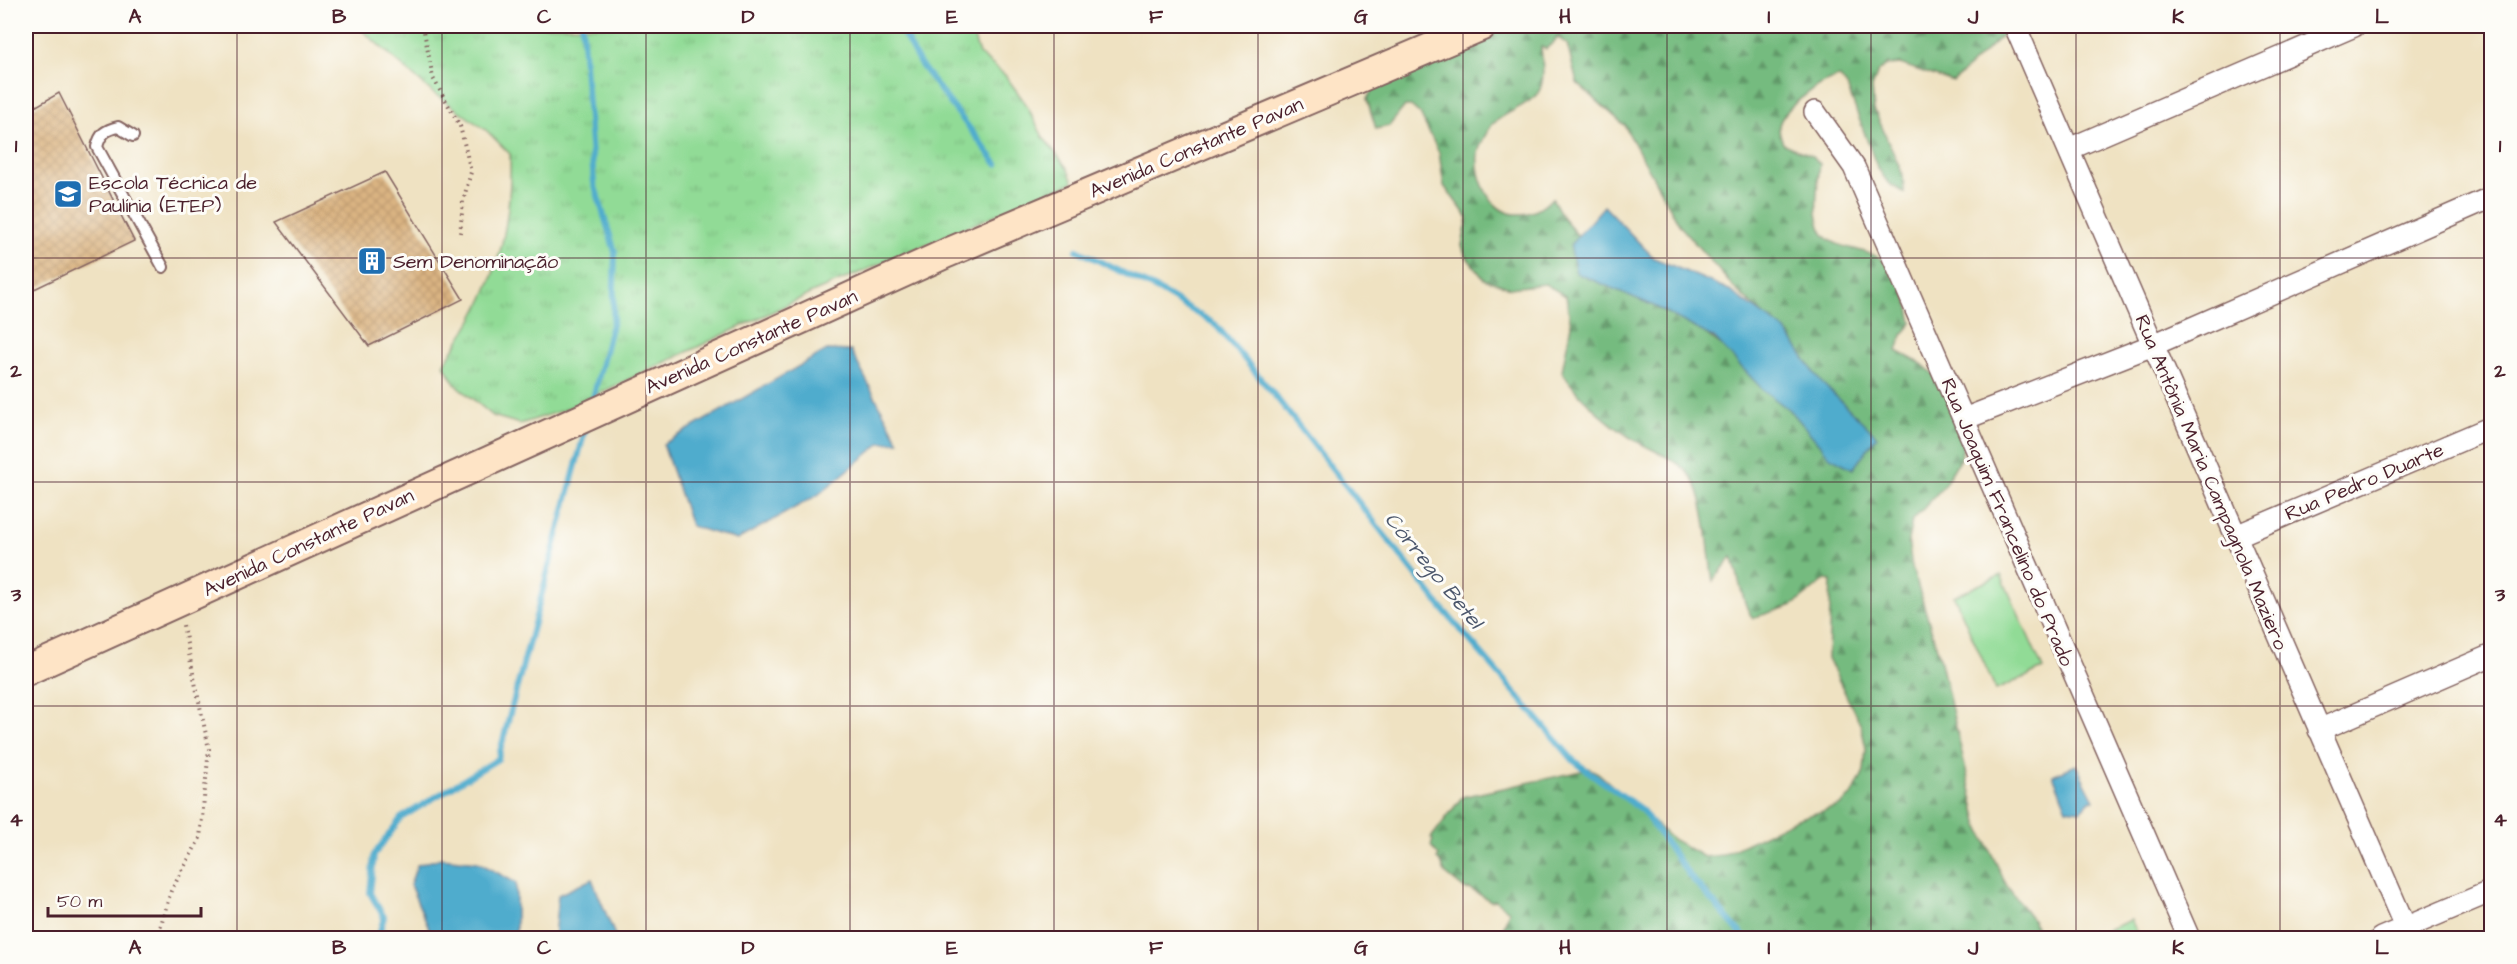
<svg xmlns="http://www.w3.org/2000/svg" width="2517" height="964" font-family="'Architects Daughter',sans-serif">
<defs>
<pattern id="grass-tufts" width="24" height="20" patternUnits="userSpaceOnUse" patternTransform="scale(1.5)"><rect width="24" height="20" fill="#91db96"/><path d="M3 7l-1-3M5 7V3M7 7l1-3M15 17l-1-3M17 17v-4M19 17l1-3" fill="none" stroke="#7fbc81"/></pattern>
<pattern id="forest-firs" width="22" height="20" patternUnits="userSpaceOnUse" patternTransform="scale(1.5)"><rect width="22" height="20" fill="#74bb7f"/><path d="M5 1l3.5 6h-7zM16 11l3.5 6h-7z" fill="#619768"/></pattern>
<pattern id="building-cross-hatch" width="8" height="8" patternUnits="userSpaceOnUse" patternTransform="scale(1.5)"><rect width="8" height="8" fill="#dab482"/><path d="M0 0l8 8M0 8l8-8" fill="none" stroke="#bd9a70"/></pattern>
</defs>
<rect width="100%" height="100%" fill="#fdfcf7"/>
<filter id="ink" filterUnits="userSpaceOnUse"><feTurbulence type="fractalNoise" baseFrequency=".0167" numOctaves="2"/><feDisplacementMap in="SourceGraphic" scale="12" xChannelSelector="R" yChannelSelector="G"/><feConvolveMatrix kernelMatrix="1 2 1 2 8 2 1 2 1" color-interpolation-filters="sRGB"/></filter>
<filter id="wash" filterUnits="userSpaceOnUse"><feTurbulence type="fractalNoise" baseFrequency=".008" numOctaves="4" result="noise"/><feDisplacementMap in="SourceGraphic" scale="24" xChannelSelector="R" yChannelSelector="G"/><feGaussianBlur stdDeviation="1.35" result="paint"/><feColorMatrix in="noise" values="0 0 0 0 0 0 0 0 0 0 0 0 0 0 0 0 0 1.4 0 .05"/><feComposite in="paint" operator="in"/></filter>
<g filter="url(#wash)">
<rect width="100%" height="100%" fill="#efe2c2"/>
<path fill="url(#grass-tufts)" stroke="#6e7d60" stroke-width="1.5" d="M357,26H970L979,54L1005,75L1026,104L1043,137L1067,168L1073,182L814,292L564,410L520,424L493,416L455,384L444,365C453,349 464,334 473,318C502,267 512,212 510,154L487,131L432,92Z"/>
<path fill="url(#forest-firs)" stroke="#5f6d55" stroke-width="1.5" fill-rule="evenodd" d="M1503,26H2012L1953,82L1900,64L1887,65L1878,71L1872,88L1874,109L1903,175L1904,193L1888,183L1877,167L1847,86L1840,77C1823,80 1782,108 1779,126C1778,131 1782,139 1783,144L1811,155L1820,164C1818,184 1812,214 1823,233C1837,255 1879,242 1900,278C1907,290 1909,310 1912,323L1902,335L1897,351L1922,364L1951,390L1965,434L1961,457L1943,487L1912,521L1908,540L1912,567L1940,658L1979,827L2007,886L2031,918L2043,938H1500L1509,911L1495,900L1491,901L1470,889L1466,890L1445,873L1441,862L1437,859L1439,856L1431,846L1433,840L1431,838L1462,797L1582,771V765L1598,773L1672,839L1704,857L1723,855L1797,819L1839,806L1853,794L1864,771L1866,748L1861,726L1828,658L1831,581L1825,580L1793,605L1753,618C1743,608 1738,572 1732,557L1713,581C1708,553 1707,501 1692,478C1678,457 1650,451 1631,438C1608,423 1575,395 1562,371L1571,325L1566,296L1545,284L1510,288L1484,279L1465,255L1462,245L1468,218L1444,186L1439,153L1420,114L1411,106H1405L1389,126L1376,129L1367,99L1376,82L1397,70ZM1558,38L1567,44L1577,83L1624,125L1680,226L1735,289L1792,341L1821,425L1672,307L1624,287L1565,221L1552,198C1543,208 1533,214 1520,214C1491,216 1475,178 1478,154C1479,146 1487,131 1492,125C1504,112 1527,107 1538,93C1546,81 1542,61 1541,47L1546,49Z"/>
<path fill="#91db96" stroke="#6e7d60" stroke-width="1.5" d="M2001,575L2043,669L1996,690L1954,596Z
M2131,920L2140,938H2088Z"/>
<path fill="#4faccd" stroke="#4c667c" stroke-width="1.5" d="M1604,206L1654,258L1727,289L1786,331L1820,381L1877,436L1853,469L1830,457L1792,412L1763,390L1714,338L1654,306L1576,273L1570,245Z
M827,350L851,351L899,442L881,443L818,495L737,540L691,526L663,444Z
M2076,765L2094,800L2089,801L2080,811L2067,809L2053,775Z
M441,858L478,862L516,883V938H433L410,885L417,865Z
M592,879L616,938H554L558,895Z"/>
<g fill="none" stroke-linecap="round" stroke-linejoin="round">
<path stroke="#4faccd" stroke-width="6" d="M582,26L594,183L615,252L613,320L591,406
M899,26L920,64L997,164
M1077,250L1158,290L1215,324L1276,397L1441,607L1574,761L1642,810L1689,875L1745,938
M378,938L384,917L370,893L374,855L401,818L498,759L586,427"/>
</g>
<g id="blocks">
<path fill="url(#building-cross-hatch)" d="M59,93L134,241L26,293V112Z
M385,172L463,299L369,346L276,222Z"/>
</g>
</g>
<g filter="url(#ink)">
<use href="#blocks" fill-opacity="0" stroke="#846360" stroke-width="1.5"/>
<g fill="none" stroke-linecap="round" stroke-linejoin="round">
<g stroke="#846360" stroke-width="14">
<path id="lane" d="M133,136L118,127C105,130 100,134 97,147L163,267"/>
</g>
<g stroke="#846360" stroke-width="24">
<path id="street" d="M2015,26L2410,938
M1815,112L1854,167L2189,938
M2069,149L2354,26
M1964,419L2153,345L2492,197
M2236,536L2492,427
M2319,730L2492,655
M2381,938L2492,891"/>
</g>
<g stroke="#846360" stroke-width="32">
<path id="secondary" d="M26,671L947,253L1482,26"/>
</g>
<path stroke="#846360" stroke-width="4" stroke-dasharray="1.5 4.5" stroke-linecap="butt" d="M423,26L433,78L460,126L471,172L463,201L460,235
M157,938L171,891L200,838L209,749L183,625"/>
<use href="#lane" stroke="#fff" stroke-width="10"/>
<use href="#street" stroke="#fff" stroke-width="21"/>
<use href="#secondary" stroke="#fee4c6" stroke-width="28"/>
</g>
</g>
<path fill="none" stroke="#4a1f2b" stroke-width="1.5" stroke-opacity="0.55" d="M237,26V938M442,26V938M646,26V938M850,26V938M1054,26V938M1258,26V938M1463,26V938M1667,26V938M1871,26V938M2076,26V938M2280,26V938M26,258H2492M26,482H2492M26,706H2492"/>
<defs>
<g id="university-square" transform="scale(1.5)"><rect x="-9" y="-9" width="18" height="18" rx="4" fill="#1f6fb2" stroke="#fdfcf7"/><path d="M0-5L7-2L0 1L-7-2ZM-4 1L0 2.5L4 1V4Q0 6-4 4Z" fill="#fff"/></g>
<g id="building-square" transform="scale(1.5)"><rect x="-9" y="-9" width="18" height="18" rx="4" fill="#1f6fb2" stroke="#fdfcf7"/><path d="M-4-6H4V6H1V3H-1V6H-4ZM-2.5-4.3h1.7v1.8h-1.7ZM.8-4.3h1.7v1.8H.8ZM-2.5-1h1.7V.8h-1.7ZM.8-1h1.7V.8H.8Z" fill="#fff"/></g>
</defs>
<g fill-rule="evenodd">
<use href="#university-square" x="68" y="194"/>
<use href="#building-square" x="372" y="261"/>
</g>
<g text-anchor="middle" stroke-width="6" stroke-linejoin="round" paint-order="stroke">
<g font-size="20" fill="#4a1f2b" stroke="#fdfcf7">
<text transform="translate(1196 147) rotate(-23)" y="7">Avenida Constante Pavan</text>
<text transform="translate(751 341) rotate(-24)" y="7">Avenida Constante Pavan</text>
<text transform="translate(2364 481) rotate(-23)" y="7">Rua Pedro Duarte</text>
<text transform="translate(2212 482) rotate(67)" y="7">Rua Antônia Maria Campagnola Maziero</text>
<text transform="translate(2008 522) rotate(67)" y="7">Rua Joaquim Francelino do Prado</text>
<text transform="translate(308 542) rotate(-25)" y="7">Avenida Constante Pavan</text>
</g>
<g font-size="20" fill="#4a1f2b" stroke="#fdfcf7" text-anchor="start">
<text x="89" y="189">Escola Técnica de<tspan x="89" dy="23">Paulínia (ETEP)</tspan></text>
<text x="393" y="268">Sem Denominação</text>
</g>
<g font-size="21" font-style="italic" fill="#4c576c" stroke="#fdfcf7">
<text transform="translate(1434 570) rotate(51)" y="7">Córrego Betel</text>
</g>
</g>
<rect width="2517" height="964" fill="none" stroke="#fdfcf7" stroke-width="66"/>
<path d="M48 907v9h153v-9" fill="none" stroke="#4a1f2b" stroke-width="3"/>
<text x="57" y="907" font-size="18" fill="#4a1f2b" stroke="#fdfcf7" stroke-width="4.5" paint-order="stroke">50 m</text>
<rect x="33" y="33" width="2451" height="898" fill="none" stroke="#4a1f2b" stroke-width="2"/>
<g font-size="20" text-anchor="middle" font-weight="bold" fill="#4a1f2b">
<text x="135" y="23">A</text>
<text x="339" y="23">B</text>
<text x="544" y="23">C</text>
<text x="748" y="23">D</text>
<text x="952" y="23">E</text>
<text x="1156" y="23">F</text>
<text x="1361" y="23">G</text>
<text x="1565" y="23">H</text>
<text x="1769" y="23">I</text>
<text x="1973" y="23">J</text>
<text x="2178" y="23">K</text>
<text x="2382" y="23">L</text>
<text x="16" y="152">1</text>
<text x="2500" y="152">1</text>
<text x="16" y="377">2</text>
<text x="2500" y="377">2</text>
<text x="16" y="601">3</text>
<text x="2500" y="601">3</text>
<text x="16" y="826">4</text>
<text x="2500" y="826">4</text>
<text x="135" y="954">A</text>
<text x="339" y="954">B</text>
<text x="544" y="954">C</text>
<text x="748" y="954">D</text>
<text x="952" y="954">E</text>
<text x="1156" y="954">F</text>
<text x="1361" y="954">G</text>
<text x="1565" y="954">H</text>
<text x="1769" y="954">I</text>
<text x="1973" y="954">J</text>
<text x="2178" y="954">K</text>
<text x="2382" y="954">L</text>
</g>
</svg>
